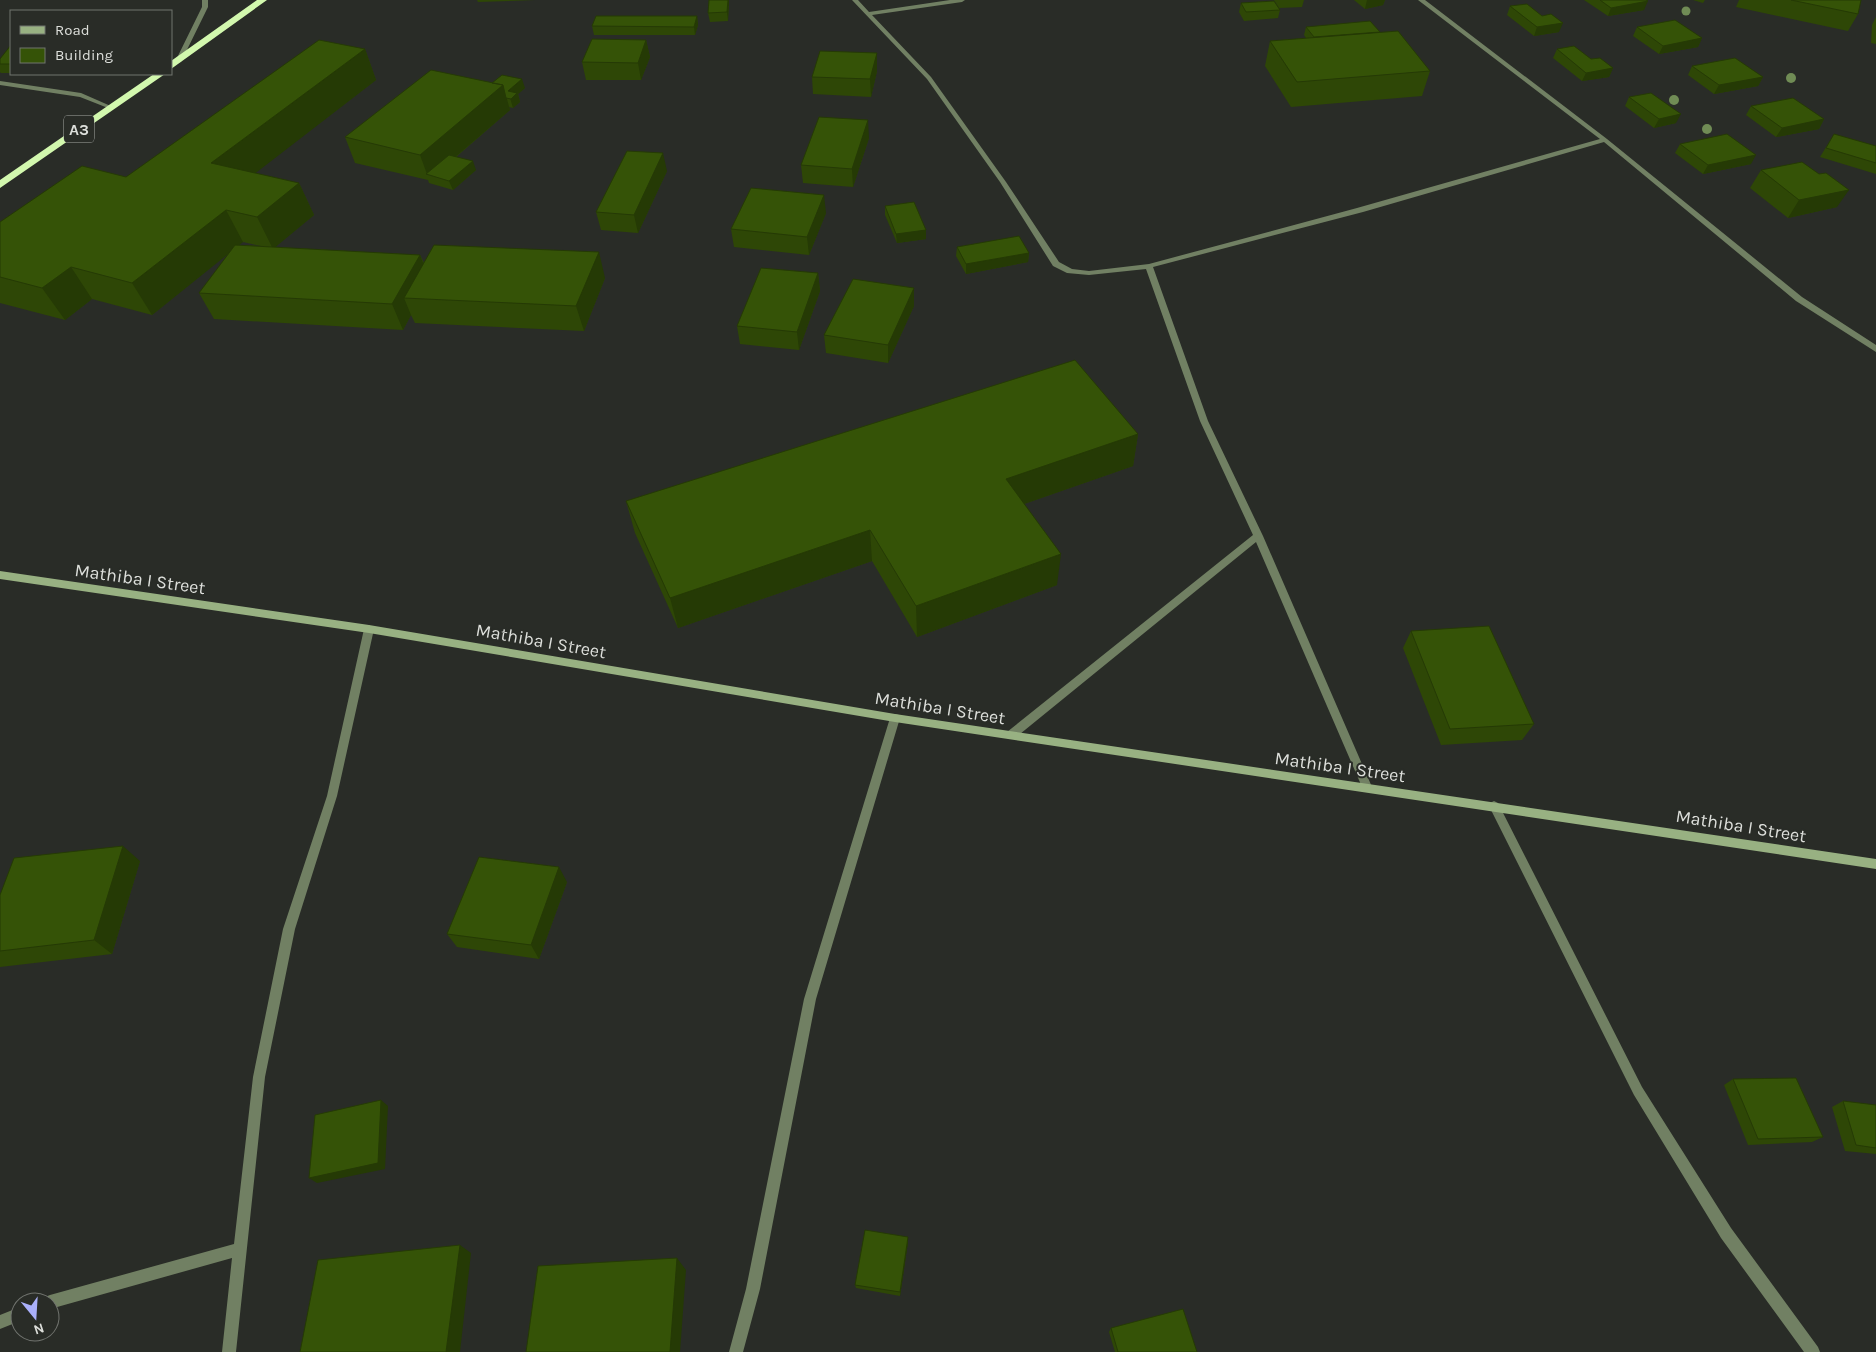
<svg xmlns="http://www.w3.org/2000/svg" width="1876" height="1352" font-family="Karla,sans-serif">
<rect width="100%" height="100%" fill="#292c27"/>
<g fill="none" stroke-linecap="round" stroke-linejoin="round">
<path fill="#718063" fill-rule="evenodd" d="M202,0H208V7L181,62L176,63L175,62L202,7Z
M852,0H858L869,12L950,0H965L962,2L872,15L931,77L1006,182L1059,262L1072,269L1089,271L1149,264L1357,208L1600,139L1418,0H1425L1607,139L1802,297L1876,345V352L1796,301L1604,142L1363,212L1153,267L1208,421L1263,536L1372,787L1371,790L1367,792L1363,790L1362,787L1256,542L1015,738L1011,739L1007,738L1006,735L1007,732L1253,535L1200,421L1146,269L1089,275L1067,273L1053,266L1000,182L927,79Z
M0,81L81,93L113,107L108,108L80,97L0,85Z
M369,625L374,629L337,796L295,929L265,1077L236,1352H222L232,1258L50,1309V1302H43L45,1297L50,1295L234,1244L253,1077L283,929L327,796L364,629Z
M895,714L899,715L900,718L816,999L760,1289L743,1352H729L746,1289L804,999L890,718L891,715Z
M1494,801L1498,803L1642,1087L1731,1228L1818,1347L1820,1352H1804L1721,1238L1634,1095L1489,806L1490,803Z
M20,1307V1321L0,1329V1315Z"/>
<path fill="#98b182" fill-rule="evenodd" d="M0,571L369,625L895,714L1876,859V869L895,722L369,633L0,579Z"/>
<path fill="#d2f8ae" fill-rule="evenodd" d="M257,0H267L171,69V61Z
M154,74H165L0,188V180Z"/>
</g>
<g fill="#708c55">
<circle cx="1686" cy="11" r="4.5"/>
<circle cx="1791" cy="78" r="5"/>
<circle cx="1674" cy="100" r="5"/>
<circle cx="1707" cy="129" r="5"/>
</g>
<path fill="#2e4706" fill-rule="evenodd" d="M477,0H535L478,2Z
M729,0L728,21L710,22L708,13Z
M1274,0H1304L1302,7L1279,8Z
M1354,0H1385L1383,5L1365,9Z
M1584,0H1646L1644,10L1608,16Z
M1693,0H1705L1703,3Z
M1739,0H1861L1858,14L1848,31L1736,7Z
M1241,3L1280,10L1278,18L1244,21L1239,12Z
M1510,6L1559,32L1534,36L1507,15Z
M697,16L698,25L695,35H594L592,26Z
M1876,17V44L1871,43L1872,25Z
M1306,27L1380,32L1430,71L1422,96L1291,107L1265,66L1270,41L1306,38L1304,35Z
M1637,27L1702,38L1698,47L1659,54L1633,36Z
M646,40L650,57L641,80H586L582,62Z
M11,45V73H1L0,72V59Z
M365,49L376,80L255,173L299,183L314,215L275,247L420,255L424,263L605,278L584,331L415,323L411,315L403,330L214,319L199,293L230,252L152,315L92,299L65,320L0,303V222L126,177ZM243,242L261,246L238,245Z
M1557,49L1591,59L1613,68L1609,77L1582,81L1553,58Z
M1692,66L1763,77L1758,86L1714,94L1688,75Z
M877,71L871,97L813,94L812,77Z
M492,83L525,88L518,94L520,102L513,108L509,107L510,110L456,157L476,170L453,190L429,183L428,180L355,163L345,137Z
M1629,97L1676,123L1654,128L1625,106Z
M1751,106L1824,119L1819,129L1776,137L1746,115Z
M1834,134L1876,146V174L1820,157Z
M869,138L853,187L803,183L801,165Z
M1680,144L1751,164L1703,174L1675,153Z
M1761,170L1819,174L1837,207L1788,218L1750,188Z
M667,171L638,233L601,230L596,212Z
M885,206L926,239L897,243L885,215Z
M826,213L809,255L734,247L731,229Z
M957,247L1029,253L1028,262L966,274L956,256Z
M818,273L820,291L799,350L740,344L737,326Z
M914,306L888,363L826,353L824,335Z
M1138,434L1133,466L1024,504L1057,585L917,637L872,561L678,628L635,533L626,501Z
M1411,631L1534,724L1522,740L1441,745L1403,648Z
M140,861L112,954L0,967V895Z
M567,882L539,959L457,947L447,934Z
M1733,1079L1823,1137L1812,1142L1748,1145L1724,1085Z
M1843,1101L1876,1105V1154L1845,1151L1832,1107Z
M908,1237V1242L900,1296L856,1288L855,1285Z
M1111,1328L1197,1352H1115L1109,1332Z"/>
<path fill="#253a05" d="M728,0H729L728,21L727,12Z
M1367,0H1385L1383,5L1365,9Z
M1648,1L1644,10L1608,16L1611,8Z
M697,16L698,25L695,35L694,27Z
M1563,23L1559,32L1534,36L1537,27Z
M1702,38L1698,47L1659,54L1663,46Z
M646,40L650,57L641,80L638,63Z
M365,49L376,80L227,195L211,163Z
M877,53V71L871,97L870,79Z
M1613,68L1609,77L1582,81L1586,73Z
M1763,77L1758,86L1714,94L1719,85Z
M522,79L525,88L518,94L520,102L513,108L508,91Z
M503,85L510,110L433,176L427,174L420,155Z
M1681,114L1676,123L1654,128L1659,119Z
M1824,119L1819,129L1776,137L1782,128Z
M868,120L869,138L853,187L852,169Z
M663,153L667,171L638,233L634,215Z
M1756,155L1751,164L1703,174L1708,165Z
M473,161L476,170L453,190L449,181Z
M299,183L314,215L273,249L257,217Z
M1849,190L1837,207L1788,218L1799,200Z
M824,195L826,213L809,255L807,237Z
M226,210L243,242L152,315L132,283Z
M926,230V239L897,243L896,234Z
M599,252L605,278L584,331L576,306Z
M1029,253L1028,262L966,274V264Z
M420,255L430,281L404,298L411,315L403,330L392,304Z
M71,267L92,299L65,320L42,288Z
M818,273L820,291L799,350L797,332Z
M914,288V306L888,363V345Z
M1138,434L1133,466L1004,511L1006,479Z
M870,530L872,561L678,628L670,598Z
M1061,554L1057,585L917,637L916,606Z
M123,846L140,861L112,954L94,940Z
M559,867L567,882L539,959L531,945Z
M381,1100L388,1106L385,1169L317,1183L309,1178Z
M908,1237V1242L900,1296V1292Z
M460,1245L471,1253L460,1352H446Z
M677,1258L686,1270L680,1352H670Z"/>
<path fill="#355307" stroke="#253a05" d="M709,0H728L727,12L708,13Z
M1600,0H1646L1648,1L1611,8Z
M1791,0H1861L1858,14Z
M1274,1L1280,10L1246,12L1241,3Z
M1527,4L1542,16L1551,14L1563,23L1537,27L1510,6Z
M596,16H697L694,27L592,26Z
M1675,20L1702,38L1663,46L1637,27Z
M1370,21L1380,32L1314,37L1306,27Z
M1398,31L1430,71L1297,82L1270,41Z
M592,39L646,40L638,63L582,62Z
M319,40L365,49L211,163L299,183L257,217L226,210L132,283L71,267L42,288L0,277V222L82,166L126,177Z
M11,45V64H0V59Z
M1574,46L1591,59L1600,58L1613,68L1586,73L1557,49Z
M820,51L877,53L870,79L812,77Z
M1735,58L1763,77L1719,85L1692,66Z
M431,70L503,85L420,155L345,137Z
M502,75L522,79L508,91L517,93L511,99L506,98L503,85L492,83Z
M1651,93L1681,114L1659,119L1629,97Z
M1793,98L1824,119L1782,128L1751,106Z
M819,117L868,120L852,169L801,165Z
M1727,134L1756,155L1708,165L1680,144Z
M1834,134L1876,146V163L1826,148Z
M627,151L663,153L634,215L596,212Z
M449,155L473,161L449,181L426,174Z
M1802,162L1819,174L1826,173L1849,190L1799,200L1761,170Z
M751,188L824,195L807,237L731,229Z
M914,202L926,230L896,234L885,206Z
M1019,236L1029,253L966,264L957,247Z
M235,245L420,255L392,304L199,293Z
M434,245L599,252L576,306L404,298Z
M761,268L818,273L797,332L737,326Z
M853,279L914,288L888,345L824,335Z
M1075,360L1138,434L1006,479L1061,554L916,606L870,530L670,598L626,501Z
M1489,626L1534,724L1450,729L1411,631Z
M123,846L94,940L0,951V895L14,858Z
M479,857L559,867L531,945L447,934Z
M1796,1078L1823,1137L1758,1139L1733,1079Z
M381,1100L378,1163L309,1178L315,1115Z
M1843,1101L1876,1105V1148L1856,1145Z
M865,1230L908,1237L900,1292L855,1285Z
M460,1245L446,1352H300L318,1260Z
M677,1258L670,1352H526L538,1266Z
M1183,1309L1197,1352H1118L1111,1328Z"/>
<g text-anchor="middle" stroke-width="4" stroke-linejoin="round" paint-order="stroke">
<rect fill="#292c27" stroke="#a7a9a5" stroke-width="1" x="64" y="115.5" width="30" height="27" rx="4"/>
<g font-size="16" font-weight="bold" fill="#dddfdb">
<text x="79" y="135">A3</text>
</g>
<g font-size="18" fill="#dddfdb" stroke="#292c27">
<text transform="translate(140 579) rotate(8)" y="6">Mathiba I Street</text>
<text transform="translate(541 641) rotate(10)" y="6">Mathiba I Street</text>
<text transform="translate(940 708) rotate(9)" y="6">Mathiba I Street</text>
<text transform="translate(1340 767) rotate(8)" y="6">Mathiba I Street</text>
<text transform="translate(1741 826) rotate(9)" y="6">Mathiba I Street</text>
</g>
</g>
<rect x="10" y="10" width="162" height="65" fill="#292c27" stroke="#71746f"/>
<rect x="20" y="26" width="25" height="8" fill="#98b182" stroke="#71746f"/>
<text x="55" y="35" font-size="15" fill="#dddfdb">Road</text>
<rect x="20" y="48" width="25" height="15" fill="#355307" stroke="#71746f"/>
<text x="55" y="60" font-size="15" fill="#dddfdb">Building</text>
<g transform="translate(35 1317) rotate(162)"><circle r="24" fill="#292c27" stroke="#71746f"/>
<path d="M0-4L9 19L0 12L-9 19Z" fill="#aab0fb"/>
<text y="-8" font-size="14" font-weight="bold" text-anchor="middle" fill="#dddfdb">N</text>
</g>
</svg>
